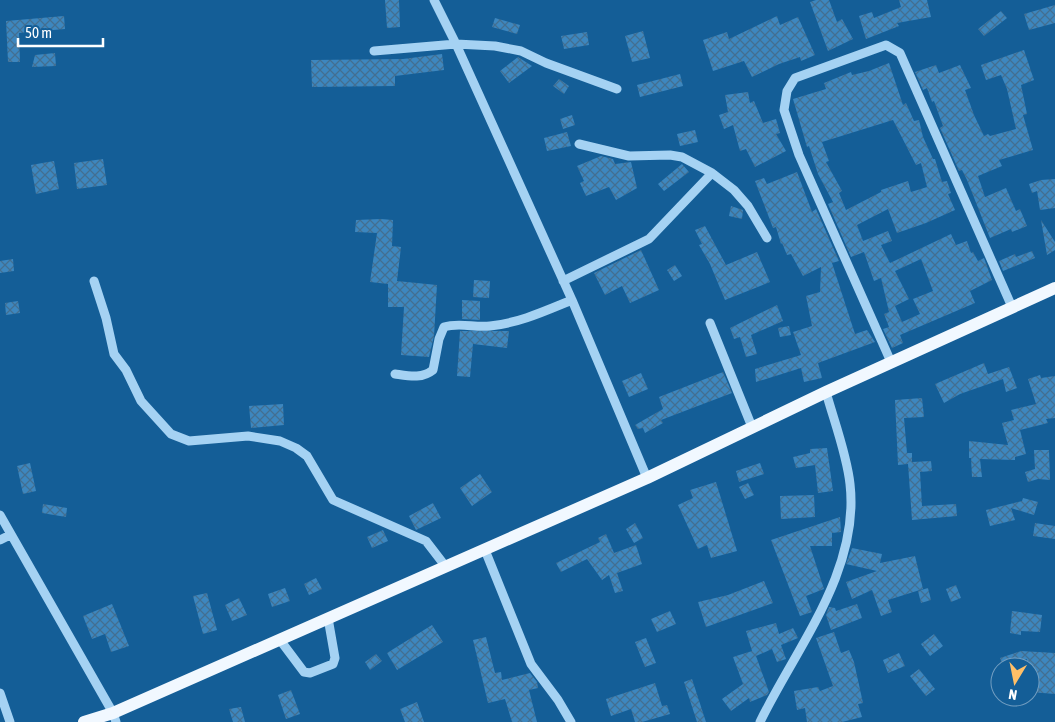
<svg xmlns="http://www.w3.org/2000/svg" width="1055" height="722" font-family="'Asap Condensed',sans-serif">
<defs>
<pattern id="building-cross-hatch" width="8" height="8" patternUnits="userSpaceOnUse" patternTransform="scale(1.25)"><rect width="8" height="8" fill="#3d87bf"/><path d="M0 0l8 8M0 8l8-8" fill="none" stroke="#436f91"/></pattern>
</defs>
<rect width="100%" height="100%" fill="#145e97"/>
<path fill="url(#building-cross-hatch)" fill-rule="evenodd" d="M385,0H399L400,27L387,28Z
M816,0H829L837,22L842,19L853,39L828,51L810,2Z
M899,0H927L931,17L897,23L899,26L866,39L859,16L872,12L874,18L901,7Z
M1055,5V23L1029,30L1024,14Z
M1001,11L1007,18L984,36L978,29Z
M64,16L65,29L19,33L20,62H8L6,21Z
M777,16L780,25L798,17L815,55L801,61L800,57L779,64L752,77L744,61L713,71L703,40L727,32L729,39Z
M495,18L520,25L517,34L492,27Z
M643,31L650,58L632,62L625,36Z
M587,32L589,45L564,49L561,36Z
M1024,50L1034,80L1021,85L1027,114L1023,115L1033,150L999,160L1002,166L978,176L985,197L1006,188L1016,211L1020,209L1027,226L1012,232L1011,229L990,238L967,180L962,170L959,171L940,128L943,126L934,101L932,102L927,88L923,90L915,72L936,65L939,73L960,65L971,88L965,90L974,115L984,136L988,134L990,136L1016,129L1007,89L1001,75L986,80L981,65Z
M55,53L56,66L32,67L35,55Z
M442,54L444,70L395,76V86L312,87L311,60L403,59Z
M518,57L532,66L509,83L500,71Z
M889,63L903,105L906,103L914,121L919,120L923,137L933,159H935L942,182L947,181L951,193L948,194L955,210L926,223L897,233L888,209L857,225L863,241L888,231L892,241L881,245L890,263L951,234L956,245L967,241L971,253L973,252L978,261L984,258L992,280L970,291L975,303L900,335L903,343L892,348L883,329L889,327L884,314L889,312L881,278L874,281L864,252L851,257L828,204L833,202L818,174L809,146L807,147L793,99L826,89L824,83L851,72L852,75L869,71ZM893,120L916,165L921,163L927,187L911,192L908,181L881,190V192L846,210L839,193L842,191L826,162L829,161L822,142ZM921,259L933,291L913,299L920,314L902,322L895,306L909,299L895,271Z
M680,74L683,86L640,97L637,85Z
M559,79L569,86L564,94L553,86Z
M748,92L750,103L754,101L763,123L776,119L780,133L776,134L786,151L755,167L746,149L740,151L733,125L724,129L719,115L728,112L725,95Z
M572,115L575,125L563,129L560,119Z
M695,130L698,142L680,146L677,134Z
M567,132L571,146L547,151L544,138Z
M601,156L613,159L615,164L631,162L637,188L616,200L609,187L586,196L580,183L584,181L577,166Z
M103,159L107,185L77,189L74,163Z
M54,161L59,189L36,194L31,165Z
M682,164L689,172L664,191L658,184Z
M797,172L812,212L816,209L839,261L832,263L855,334L867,330L875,342L818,363L822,378L804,382L801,368L756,382L755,369L801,355L793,332L812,326L806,296L820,292L821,267L803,276L791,254L787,255L782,243L781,244L776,227L773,228L755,181L764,178L767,184Z
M1055,179V208L1040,210L1037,191L1032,193L1029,184L1041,180Z
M731,206L743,210L742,219L729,216Z
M381,219L393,220L392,246L401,247L397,281L437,285L434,336L429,357L401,355L404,307H388V284L370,282L377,233L355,232L356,220Z
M1041,220L1055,242V250L1047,255Z
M705,226L726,265L757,252L770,282L725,300L710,264L699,245L702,244L695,230Z
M641,250L659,290L630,303L622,286L605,295L594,273Z
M1032,251L1035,258L1003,271L999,261L1015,254L1016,257Z
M13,259L14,271L0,273V261Z
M675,265L682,276L674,281L667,270Z
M474,280L490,281L489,298L473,297Z
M462,300L480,301V320L462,319Z
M18,301L20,313L6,315L5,303Z
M777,305L783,321L751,335L757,354L746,357L740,337L734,339L730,328Z
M789,326L791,335L780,337L778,328Z
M460,331H509L507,348L473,344L470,377L457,376Z
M984,363L988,374L1009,367L1017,388L1006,392L1003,379L960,394L944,403L935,384Z
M723,372L732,393L661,420L663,423L645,433L643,428L638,429L635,425L663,409L659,397Z
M641,373L648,389L629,397L622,381Z
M1040,375L1041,378L1055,376V418L1046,419L1048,423L1020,430L1026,454L1015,457V460L980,459L982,477H972L971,458H969V441L1008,445L1002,423L1014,420L1011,410L1036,404L1028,379Z
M922,398L924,417L904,418L907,453H912V462L931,461L932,471L920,472L922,506L956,504L957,516L912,520L908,464L898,465L895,400Z
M283,404L284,425L251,428L249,406Z
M827,448L833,491L818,493L815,465L796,468L793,457L810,453V449Z
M1034,450H1049L1050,480L1038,479L1028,482L1025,472L1035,469Z
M30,463L36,491L23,494L17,466Z
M760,463L764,474L739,482L736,471Z
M480,474L492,492L472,506L460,488Z
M716,482L737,551L711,558L707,545L698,549L678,505L693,498L690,490Z
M748,483L754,495L745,499L739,487Z
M814,495L815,517L781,519L780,496Z
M1023,498L1038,502L1034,515L1011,508L1015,520L990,526L986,510L1022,501Z
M433,503L441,518L416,530L409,516Z
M43,504L67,508L66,517L42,513Z
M840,517L841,532L832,533V546H810L824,589L806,596L812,612L800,616L771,540Z
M635,523L643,538L634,543L626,529Z
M1035,523L1055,526V539L1033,536Z
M383,530L388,541L372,548L367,537Z
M606,534L614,553L636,545L642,564L617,573L623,591L615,593L609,575L602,580L587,559L561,572L556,563L600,542L598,538Z
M852,548L882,554L880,563L915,556L923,589L888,600L892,612L881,616L872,590L852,599L846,582L877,571L846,564Z
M316,578L322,589L309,595L304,584Z
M764,581L773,603L706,627L698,602L728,595Z
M956,585L961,598L951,602L946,589Z
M285,588L290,601L272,607L268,594Z
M928,588L931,600L921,603L918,591Z
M207,593L217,630L203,634L193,596Z
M239,598L247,615L232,621L225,605Z
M112,604L129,646L111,652L105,634L92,639L83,616Z
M857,604L862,618L831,630L826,615L829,607L835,608L836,611Z
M670,611L676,624L657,632L651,619Z
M1012,611L1042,615L1040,632L1021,631V635L1010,633Z
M776,623L779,634L793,628L798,638L781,645L786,659L777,662L772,649L756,656L769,692L767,695L750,702L749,698L731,711L722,699L743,684L733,657L752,651L746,631Z
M432,625L443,642L397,670L387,653Z
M834,632L841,653L849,650L854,662L863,703L858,704L862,717L842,722H807L805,708L797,710L794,691L818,687L820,691L833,686L816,638Z
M934,634L943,646L930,656L921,644Z
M486,637L495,673L501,672L502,680L530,673L537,682L538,688L529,690L537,722H512L505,699L488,703L473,640Z
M646,638L656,663L645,667L635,642Z
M1021,651L1055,653V694L1030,692V667H1026L1027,659L1003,667L1000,658Z
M899,653L905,666L888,673L883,660Z
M376,654L382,661L370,670L365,662Z
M919,669L935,689L926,696L910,676Z
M692,679L706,722H697L684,682Z
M655,683L662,706L667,705L670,714L642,722H635L631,709L611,716L606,699Z
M291,690L300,714L286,719L278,695Z
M417,702L424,722H405L400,709Z
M241,707L245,722H233L229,709Z"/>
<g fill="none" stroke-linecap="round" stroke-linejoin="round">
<path stroke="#a5d2f3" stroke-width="9" d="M434,0L456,44L572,300L647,478
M374,51L456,44L495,46L521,51L546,63L617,89
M579,144L629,156L670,155L682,157L712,173L734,190L748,206L767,238
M94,281L106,318L114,354L126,370L141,401L171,434L189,441L248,436L280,441L296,448L307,456L333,500L426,541L446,567
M563,281L649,239L712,173
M710,323L752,427
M891,362L799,155L784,110L787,91L795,78L886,45L900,53L1012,307
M395,374C409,376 422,379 433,370L439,339L444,327C459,322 475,328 490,326C519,323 545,311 572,300
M0,515L113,713L116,722
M0,540L10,535
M485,550L531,664L558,700L571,722
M280,640L304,672L310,673L333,664L335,658L328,618
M0,693L10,722
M760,722C796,648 860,571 850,484C847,455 834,421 826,392"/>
<path stroke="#f1f8ff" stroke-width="12" d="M84,722L113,713L647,478L826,392L1055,288"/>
</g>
<g transform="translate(1015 682) rotate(190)"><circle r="24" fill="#145e97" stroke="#729ec1"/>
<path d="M0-4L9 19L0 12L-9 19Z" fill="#ffbf67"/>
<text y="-8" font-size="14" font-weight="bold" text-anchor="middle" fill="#ffffff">N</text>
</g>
<path d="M18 38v8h85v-8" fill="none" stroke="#ffffff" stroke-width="2.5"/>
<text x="25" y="38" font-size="15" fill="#ffffff" stroke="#145e97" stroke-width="4" paint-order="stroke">50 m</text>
</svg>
